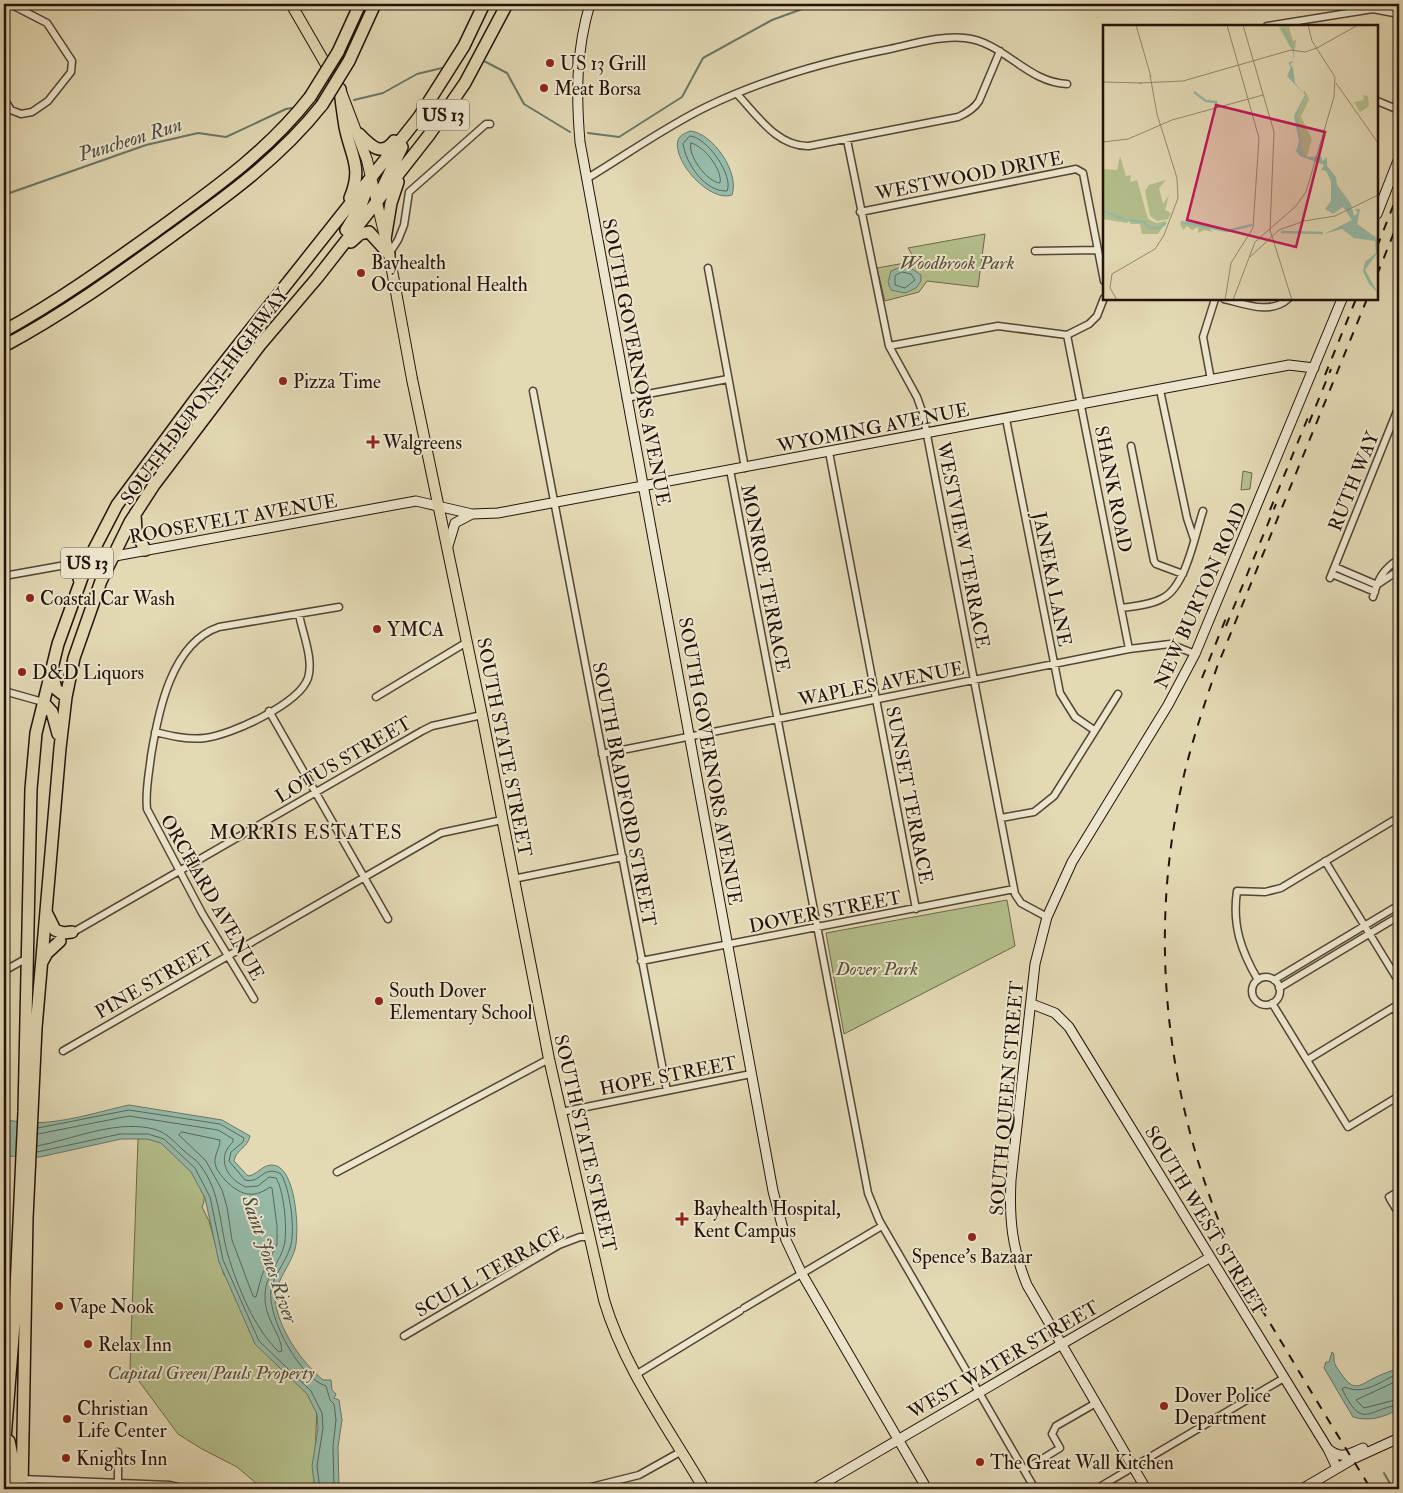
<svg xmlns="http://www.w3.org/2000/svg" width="1403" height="1493" font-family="'IM FELL Double Pica',serif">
<rect width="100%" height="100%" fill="#e3d9b4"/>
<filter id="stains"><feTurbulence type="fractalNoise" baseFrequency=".004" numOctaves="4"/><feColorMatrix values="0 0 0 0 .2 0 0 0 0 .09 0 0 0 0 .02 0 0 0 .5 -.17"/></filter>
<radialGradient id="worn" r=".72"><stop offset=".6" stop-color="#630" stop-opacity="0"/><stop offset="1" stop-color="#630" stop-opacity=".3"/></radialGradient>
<path fill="#b4bf8c" stroke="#6c684b" d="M985,234L978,287L927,281L919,292L885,301L877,268L916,261L908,248Z
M1243,471L1252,473L1250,489L1241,490Z
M1007,900L1015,946L844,1034L826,933Z
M159,1136C172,1150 214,1186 202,1207L209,1221L224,1275L230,1281L317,1403L314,1489H263L237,1467L202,1449L178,1434L130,1369L138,1139Z"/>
<path fill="#96bba9" stroke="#687769" d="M690,131C713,133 740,173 732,195C710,203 672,161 678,140C680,135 685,133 690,131Z
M901,267L912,269L921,275V281L916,288L905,293L891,290L888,282L891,271Z
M129,1105L222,1120L250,1136C247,1149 236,1149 234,1161L248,1176C257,1175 261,1166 271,1165C296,1163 300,1232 295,1249C289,1269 272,1284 276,1306C282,1334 302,1362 323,1380H331L332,1390L336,1394L334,1398L339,1400L342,1420L338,1447L339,1489H315L312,1466L318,1428L317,1414L307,1394L255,1344L219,1262L205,1198L191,1172L161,1143L147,1139H121L40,1157L4,1156V1119C45,1130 88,1114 129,1105Z
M1332,1352L1334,1354C1333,1363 1336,1367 1342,1375C1354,1392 1359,1386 1374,1378C1382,1374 1391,1371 1399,1368V1409C1384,1417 1370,1422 1353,1417L1324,1368L1326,1362H1329Z"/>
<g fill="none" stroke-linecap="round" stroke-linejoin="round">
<path stroke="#5c665a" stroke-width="1" d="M690,136C707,137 734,176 727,191C705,192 686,164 683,144Z
M691,143C703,145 723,170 720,183C707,182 687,155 691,143Z
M902,272L911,274L915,280L905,288L895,285V276Z
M38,1128L129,1110L220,1124L244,1138L243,1142L231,1152L229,1161L245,1180C262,1184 262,1164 281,1174C290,1189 296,1231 290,1248C285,1263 274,1275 271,1290C267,1317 300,1378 326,1386L330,1400L334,1404L336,1420L333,1446L334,1489
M182,1132L220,1140C220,1148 214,1155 215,1163C216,1170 221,1175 225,1180C239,1194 252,1200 270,1187L272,1188L277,1226V1244L262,1275L256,1297L253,1296L232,1240L227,1207L222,1190L206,1161L179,1135Z
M37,1146C73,1139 113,1121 149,1128C166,1131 172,1140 183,1150C188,1155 196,1159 200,1165C221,1192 219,1224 228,1255C238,1288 254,1328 279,1352L282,1351C281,1332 263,1319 265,1293C266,1275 280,1262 284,1246C288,1232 284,1190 276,1178L269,1177L258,1186L246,1187C226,1179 216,1157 233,1142V1139L218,1130L129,1116L38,1134
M37,1152L120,1134H148L164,1139L195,1168L210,1197L223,1260L259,1341L311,1391L322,1413L323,1428L317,1466L320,1489
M1399,1373C1381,1381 1364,1396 1345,1387L1342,1389C1363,1431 1367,1409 1399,1405
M1399,1380L1356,1400L1364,1408L1399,1399"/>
<path stroke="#687769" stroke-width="2" d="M482,60L507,73L524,104L570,132
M354,100L383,93L417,74L446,67
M588,133L619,137L682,97L703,58L772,20L816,4
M4,195L146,145L198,133L226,137L286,109L292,108
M1384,1473L1393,1489"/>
<g stroke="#534434" stroke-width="9">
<path id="street" d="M1267,26L1373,9L1399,14
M737,94C757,115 777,147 809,146L958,117C967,113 974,109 979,101L1000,51
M4,99L11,110L21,114L32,112L48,101L71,72L72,61L47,23L10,4
M1377,101L1399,110
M847,140L889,346L917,397L923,414L1015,894L1021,903L1047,917
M586,179C626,155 665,127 706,107C764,79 828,61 890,49C914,44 941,35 965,38C1004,42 1026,82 1067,84
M860,212L1076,169L1083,173L1104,281
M1035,251L1098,250
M389,254L398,240L404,225L409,192L486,124H490
M708,268L745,468
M1224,299C1245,304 1270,315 1288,299
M1067,335L1129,649
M889,346L998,326L1067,335L1089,324L1097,316L1104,298
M1211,380L1203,337L1215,299
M1160,390L1187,518L1194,539
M533,391L667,1091
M626,398L728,379
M1006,419L1060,693L1075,717L1094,730
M1131,446L1154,561L1156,564L1183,574
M829,452L916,909
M730,470L868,1193L879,1220L1035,1489
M1335,567L1377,585
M1332,574L1375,592
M4,576L88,561
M1330,578L1399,406
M1378,584L1399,570
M1373,597C1378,579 1383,569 1399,559
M1122,608C1135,606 1151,605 1163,598C1186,586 1195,535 1203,511
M4,691L43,702
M376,697L467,642
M269,711L388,919
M155,732C171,736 188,740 205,738C231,735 299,704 308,678C314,659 302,632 299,614
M602,754L1129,649L1170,644L1195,654
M1001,818L1034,812L1054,796L1118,694
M1325,861L1399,982
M513,879L623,857
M70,934L422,731L432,726L482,715
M641,961L1014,889
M4,971L27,958
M1252 991a14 14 0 1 1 28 0a14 14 0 1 1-28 0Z
M1258,980C1241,951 1232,925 1237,891L1265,892L1281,888L1399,817
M1274,980L1399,905
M1279,988L1399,916
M254,999L202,913L147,809C145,791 149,774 151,756C158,713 171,643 219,627L339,607
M1272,1003L1348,1127L1399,1096
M1394,1007L1399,1015
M63,1051L441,833L502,820
M1307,1060L1399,1004
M561,1112L751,1074
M337,1172L549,1059
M1389,1197L1399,1191
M1390,1199L1399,1214
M744,1308L882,1226
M4,1310L15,1311
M404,1336L559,1245L580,1237H590
M637,1374L740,1311
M1024,1470L1060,1448L1052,1434L1056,1426L1096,1403
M22,1479L170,1485L186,1489
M118,1489V1452
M583,1489L639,1475L682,1451
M1096,1489L1284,1378"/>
</g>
<g stroke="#23120a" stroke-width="11">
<path id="secondary" d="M590,4C576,50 576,95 580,142L773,1191L786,1240L802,1274L927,1489
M1377,214L1399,158
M448,546L455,523L472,514
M88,561L416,501L472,514L498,513L1289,365L1314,368
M1032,1004L1055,1013L1069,1027L1328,1449L1337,1468
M1328,1449C1341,1460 1349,1454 1363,1448
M814,1489L1209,1258
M1146,1489L1027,1285C1012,1248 1009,1219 1011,1180L1035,964L1047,917L1072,862L1168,705L1195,654L1342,299
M1302,1489L1353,1459L1399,1438"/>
</g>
<g stroke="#23120a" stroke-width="12">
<path id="primary" d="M291,4L340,89L367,160L389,254L412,379L482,715L549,1059L604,1300C624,1368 669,1429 704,1489"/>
</g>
<g stroke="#23120a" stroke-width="14">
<path id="highway" d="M338,52L360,4
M349,61L375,4
M340,89C341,101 343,114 345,127C351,157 363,167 350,198
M359,134C370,145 381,158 394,141
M381,191L402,147
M346,230L361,205L368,186
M385,239L391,203L398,182
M351,242L360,234L369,232L389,254
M4,331C57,302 107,266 156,231C212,190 267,152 310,97
M4,346C64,314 118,275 173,235C227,196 280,158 322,105
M197,422L203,405L197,397
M135,514L136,531L145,550
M68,564L77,571L80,582
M52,673L56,689L66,697
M43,702L52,712L58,734
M47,914L55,930L63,933L72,932
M42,962L47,953L60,941
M4,1452L15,1311L24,1112L31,789L36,733L58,644L88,561L117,505L197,397L419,117L464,46L484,4
M4,1477L13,1474L20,1466
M7,1489L22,1479L13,1461L9,1441
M22,1489L27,1218L36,1028L60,748L66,697L74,658L101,581L130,522L154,485L260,345L317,278L429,135L465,83L507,4"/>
</g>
<use href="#street" stroke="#ede6ce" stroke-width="6"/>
<use href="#secondary" stroke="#ede6ce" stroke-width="9"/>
<use href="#primary" stroke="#e3d9b4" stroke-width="10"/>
<use href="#highway" stroke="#e3d9b4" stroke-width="11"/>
<path stroke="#23120a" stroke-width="2" stroke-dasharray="9 9" stroke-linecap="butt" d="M1377,247L1399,191
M1377,275L1399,220
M1367,299L1217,667C1200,717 1183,768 1175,820C1149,971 1174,1128 1238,1266C1251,1293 1267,1318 1282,1343C1311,1392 1341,1441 1371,1489
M1325,375L1356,299
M1309,423L1331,369
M1270,510L1309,415
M1226,626L1276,504
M1202,678L1226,618"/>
<g stroke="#23120a" stroke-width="14" stroke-linecap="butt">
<path id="highway-bridge" d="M310,97L338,52
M322,105L349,61"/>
</g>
<use href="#highway-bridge" stroke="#e3d9b4" stroke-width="11"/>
</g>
<g fill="#8f2418" stroke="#ede6ce" stroke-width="2">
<circle cx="550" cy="63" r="5"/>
<circle cx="544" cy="88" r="5"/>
<circle cx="361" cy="273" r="5"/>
<circle cx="283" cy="381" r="5"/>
<path d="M370.5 434.5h5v5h5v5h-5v5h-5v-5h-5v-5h5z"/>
<circle cx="30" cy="598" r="5"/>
<circle cx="377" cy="629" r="5"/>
<circle cx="22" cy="672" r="5"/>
<circle cx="379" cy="1001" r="5"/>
<path d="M679.5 1211.5h5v5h5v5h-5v5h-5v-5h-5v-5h5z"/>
<circle cx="972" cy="1237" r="5"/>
<circle cx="59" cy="1306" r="5"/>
<circle cx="88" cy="1344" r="5"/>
<circle cx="1164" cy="1406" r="5"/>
<circle cx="67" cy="1419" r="5"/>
<circle cx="66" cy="1458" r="5"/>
<circle cx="980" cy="1462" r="5"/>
</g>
<g text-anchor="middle" stroke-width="4" stroke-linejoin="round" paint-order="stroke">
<g fill="#ede6ce" stroke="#605245" stroke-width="1">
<rect x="417" y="99.5" width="52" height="31" rx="4"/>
<rect x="61" y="547.5" width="52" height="31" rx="4"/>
</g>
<g font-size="18" font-weight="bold" fill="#23120a">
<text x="443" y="121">US 13</text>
<text x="87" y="569">US 13</text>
</g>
<g font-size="19" fill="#23120a" stroke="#ede6ce" text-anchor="start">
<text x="560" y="70">US 13 Grill</text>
<text x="554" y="95">Meat Borsa</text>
<text x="371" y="269">Bayhealth<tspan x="371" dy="22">Occupational Health</tspan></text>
<text x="293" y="388">Pizza Time</text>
<text x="383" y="449">Walgreens</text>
<text x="40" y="605">Coastal Car Wash</text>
<text x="387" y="636">YMCA</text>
<text x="32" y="679">D&amp;D Liquors</text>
<text x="389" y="997">South Dover<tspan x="389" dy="22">Elementary School</tspan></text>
<text x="693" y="1215">Bayhealth Hospital,<tspan x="693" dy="22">Kent Campus</tspan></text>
<text x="972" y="1263" text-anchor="middle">Spence's Bazaar</text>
<text x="69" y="1313">Vape Nook</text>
<text x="98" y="1351">Relax Inn</text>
<text x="1174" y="1402">Dover Police<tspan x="1174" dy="22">Department</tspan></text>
<text x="77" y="1415">Christian<tspan x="77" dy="22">Life Center</tspan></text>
<text x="76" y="1465">Knights Inn</text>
<text x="990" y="1469">The Great Wall Kitchen</text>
</g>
<g font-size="19" fill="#23120a" stroke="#ede6ce">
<text transform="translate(969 175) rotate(-11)" y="7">WESTWOOD DRIVE</text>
<text transform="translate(637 362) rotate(79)" y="7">SOUTH GOVERNORS AVENUE</text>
<text transform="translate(204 396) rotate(-53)" y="7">SOUTH DUPONT HIGHWAY</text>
<text transform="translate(873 427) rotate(-11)" y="7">WYOMING AVENUE</text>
<text transform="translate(1353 481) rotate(-68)" y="7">RUTH WAY</text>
<text transform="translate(1114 489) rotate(79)" y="7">SHANK ROAD</text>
<text transform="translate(233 518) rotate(-10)" y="7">ROOSEVELT AVENUE</text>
<text transform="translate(964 545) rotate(79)" y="7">WESTVIEW TERRACE</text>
<text transform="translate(766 578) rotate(79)" y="7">MONROE TERRACE</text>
<text transform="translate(1053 579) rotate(79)" y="7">JANEKA LANE</text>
<text transform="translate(1200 595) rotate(-66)" y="7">NEW BURTON ROAD</text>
<text transform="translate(881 683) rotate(-11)" y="7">WAPLES AVENUE</text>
<text transform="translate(505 747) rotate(79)" y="7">SOUTH STATE STREET</text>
<text transform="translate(343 759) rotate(-30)" y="7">LOTUS STREET</text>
<text transform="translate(711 761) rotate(80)" y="7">SOUTH GOVERNORS AVENUE</text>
<text transform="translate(625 794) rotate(79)" y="7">SOUTH BRADFORD STREET</text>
<text transform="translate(910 795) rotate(79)" y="7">SUNSET TERRACE</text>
<text transform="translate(213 897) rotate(60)" y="7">ORCHARD AVENUE</text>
<text transform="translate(825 911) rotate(-11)" y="7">DOVER STREET</text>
<text transform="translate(154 980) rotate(-30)" y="7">PINE STREET</text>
<text transform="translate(668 1075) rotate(-11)" y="7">HOPE STREET</text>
<text transform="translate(1006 1098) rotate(-85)" y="7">SOUTH QUEEN STREET</text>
<text transform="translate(586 1143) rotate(77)" y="7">SOUTH STATE STREET</text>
<text transform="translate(1206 1220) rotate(59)" y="7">SOUTH WEST STREET</text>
<text transform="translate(489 1271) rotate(-29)" y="7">SCULL TERRACE</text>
<text transform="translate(1003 1359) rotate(-30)" y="7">WEST WATER STREET</text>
</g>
<g font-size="19" font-style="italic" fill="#564f38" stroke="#ede6ce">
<text x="957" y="269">Woodbrook Park</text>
<text x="877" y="975">Dover Park</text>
<text x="211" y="1379">Capital Green/Pauls Property</text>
</g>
<g font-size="20" font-style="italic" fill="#4b4d42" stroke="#ede6ce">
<text transform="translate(130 139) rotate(-17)" y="7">Puncheon Run</text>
<text transform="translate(270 1259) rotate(71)" y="7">Saint Jones River</text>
</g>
<g font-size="20" letter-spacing="1" fill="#23120a" stroke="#ede6ce">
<text x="306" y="839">MORRIS ESTATES</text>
</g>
</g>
<g transform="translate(1103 25)">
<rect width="275" height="275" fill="#e3d9b4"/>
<path d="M175,0L181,5L189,23L183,5L178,0H190L186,2L190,16L193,15L192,24L187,22ZM200,66H202L206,74L198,92L209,114L204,131L200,128L193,93L203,72ZM260,70L265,71L266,81L257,87L251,77L261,75ZM17,131L23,151L28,150L27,157L34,155L45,194L53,198L64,196L55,209H39L37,199H27V194L24,198L0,194V144L14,145ZM63,155L56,163L60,179L66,170L62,185L68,188L65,194L54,196L47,191L42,166L46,160ZM77,198L105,201L109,207L101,205L95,208V202L89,205L84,201L80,205Z" fill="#b4bf8c"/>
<path d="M177,0L183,5L191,24V36L187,39L190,42L192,58L203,71L194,91L200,128L205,132L218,131L220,136L224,132V141L233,152L234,160L248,179L251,191L255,188L252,184H257L254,199L274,213L275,227L262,245L275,268L266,259L260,246L262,237L273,228L272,216L251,213L239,204L221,209L249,195L240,182L230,189L222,184L228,176V156L223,146L218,145L221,140L197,131L193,126L196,116L191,91L202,70L184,51L188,42L186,40V37L191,36L190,26Z" fill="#96bba9"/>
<path fill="none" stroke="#96bba9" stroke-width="2.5" d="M91,67L103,76L113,77L114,81M0,186L23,195L41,197L47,203H56L63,198M78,197L124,206L149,200M178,207L220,208"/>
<path fill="none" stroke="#968970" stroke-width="1" d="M33,0L48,52M140,0L171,107L167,205L189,275M214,23L255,0M0,57L39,58M36,58L80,56L188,25L202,27L214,23M233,58L275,118M0,117L25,114L69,95L160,70M147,232L176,205L201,196L232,191L275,170M14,275L7,263L9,249L52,224L61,210L75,173L74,153L54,89L47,50M122,275L128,238L150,203L156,113L124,0M130,275L152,217L193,181L203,167L231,72L232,52L209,16L205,0"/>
<path fill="#c2185b" fill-opacity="0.15" stroke="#c2185b" stroke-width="2.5" d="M113,80L222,107L193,222L84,195Z"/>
<rect width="275" height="275" fill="none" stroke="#23120a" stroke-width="2.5"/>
</g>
<rect width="1403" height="1493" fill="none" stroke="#e3d9b4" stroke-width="20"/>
<rect x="5" y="5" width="1393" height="1483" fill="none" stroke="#23120a" stroke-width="2.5"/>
<rect x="10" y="10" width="1383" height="1473" fill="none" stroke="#23120a"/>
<rect width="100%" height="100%" filter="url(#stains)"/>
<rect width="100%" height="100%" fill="url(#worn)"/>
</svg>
